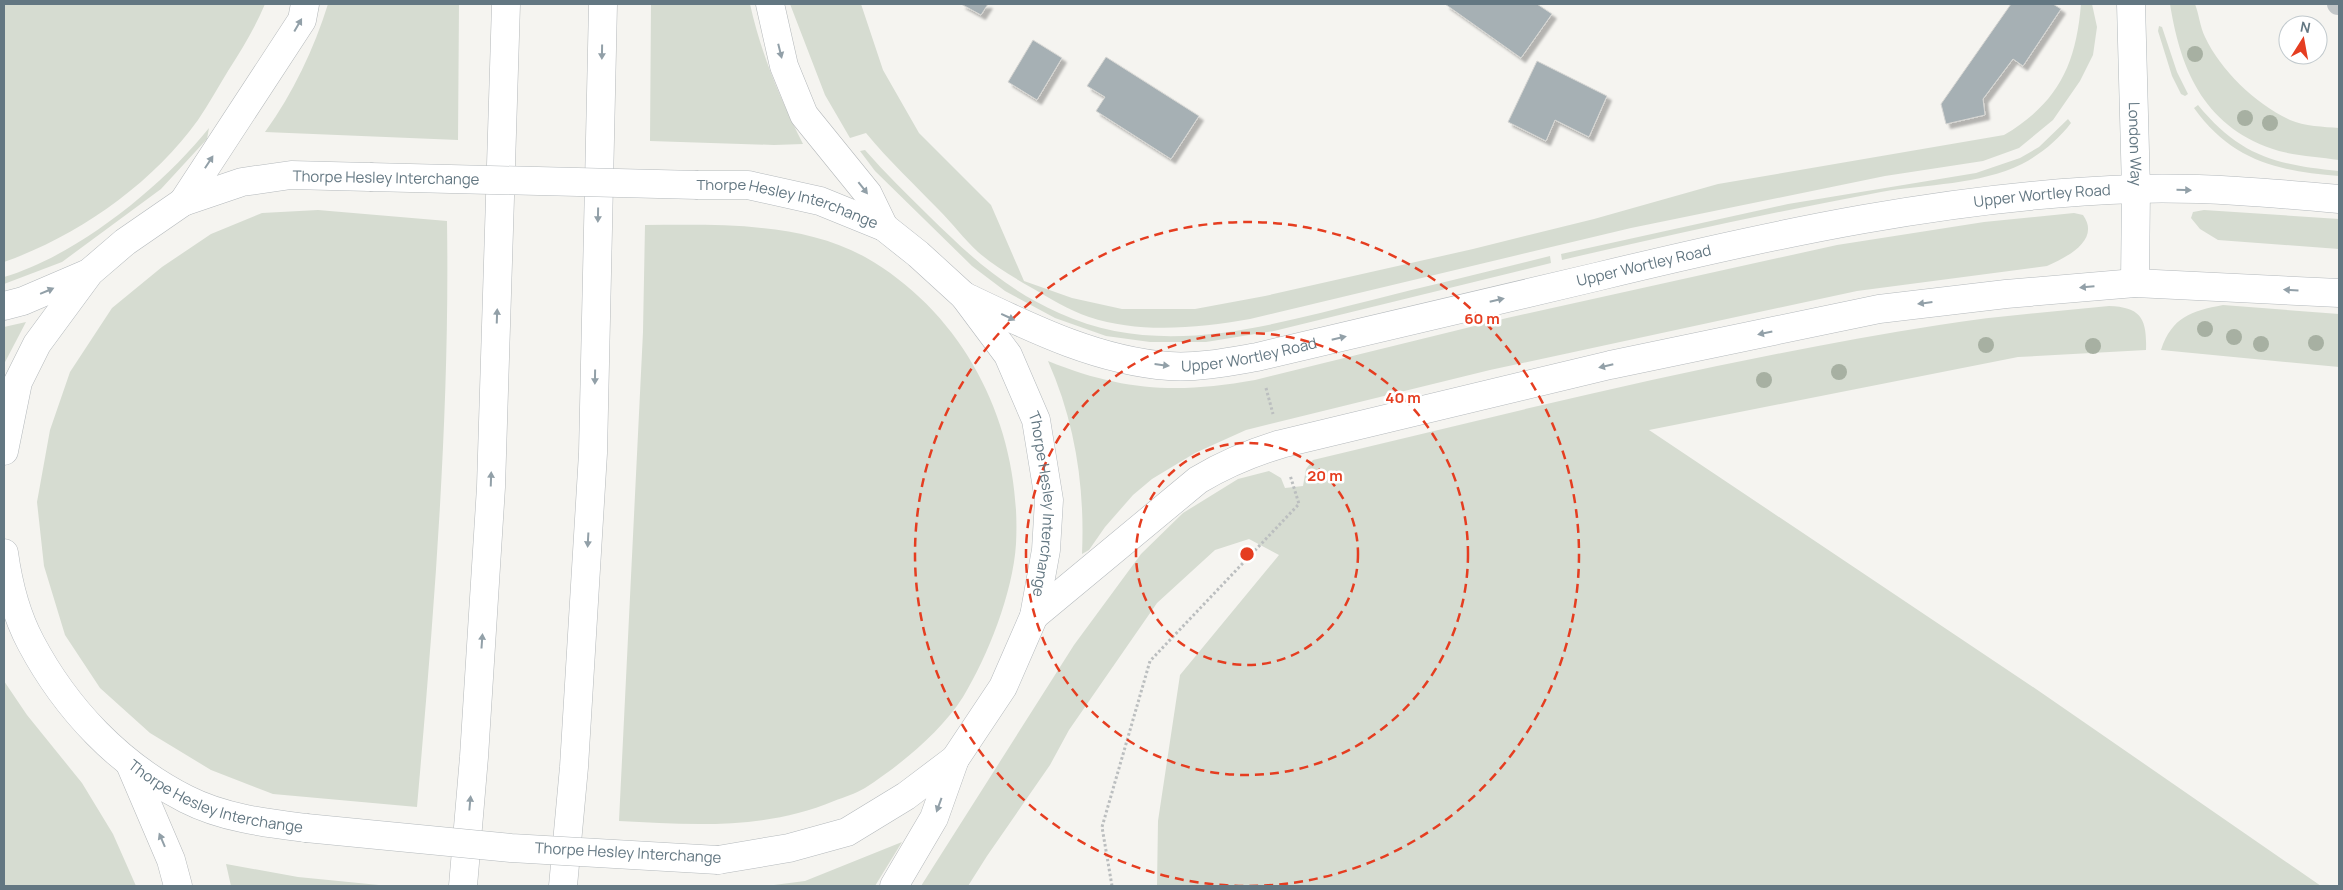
<svg xmlns="http://www.w3.org/2000/svg" width="2343" height="890" font-family="Manrope,sans-serif">
<defs>
<filter id="shadow"><feDropShadow dx="4.5" dy="4.5" stdDeviation="1" flood-color="#0004"/></filter>
</defs>
<rect width="100%" height="100%" fill="#f5f4f0"/>
<path fill="#d6dcd1" d="M4,4H265C255,28 242,49 228,71C218,87 209,104 198,120C152,184 78,236 4,262Z
M328,4H459L458,140L265,132C293,93 314,49 328,4Z
M651,4H750C761,54 780,98 803,144L774,145L650,141Z
M790,4H861L883,70L919,133L991,205L1024,281L1072,298L1122,309H1195L1265,296L1473,249L1594,219L1718,184L2004,135C2058,103 2076,65 2081,4H2092L2097,27L2093,55L2080,81L2053,120L2019,148L1983,161L1885,176L1631,228L1250,319C1198,328 1140,334 1089,317C1069,310 1049,298 1032,288C1013,277 994,266 978,252C964,239 952,223 939,210C914,184 889,161 866,133L850,138L825,95Z
M2170,4H2195C2199,14 2200,27 2205,37C2221,71 2256,104 2290,120C2304,126 2324,127 2339,128V160C2320,157 2298,156 2279,151C2206,129 2181,73 2170,4Z
M2159,26L2162,27L2177,72L2188,94L2185,96L2181,94L2172,76L2158,31Z
M2198,105C2240,156 2276,165 2339,171V176C2278,171 2232,161 2194,108Z
M2068,119L2071,123C2058,140 2041,154 2022,164C1979,185 1927,184 1881,192C1774,212 1668,235 1562,260L1561,254L1788,204L1976,173L2020,158L2039,147Z
M209,128L207,139L161,189L62,262L4,284V277C76,256 162,187 209,128Z
M865,150C885,173 907,194 929,216C971,257 1004,288 1059,313C1161,360 1270,325 1372,300C1431,285 1491,271 1550,256L1551,263L1274,331L1206,342H1150L1106,336L1055,318L1005,291L972,266L875,171L860,151Z
M318,210L447,221C450,417 434,612 417,807L273,794L211,770L150,733L100,688L65,635L44,566L37,502L50,430L70,372L112,308L162,267L211,234L262,213Z
M2204,210L2339,219V249L2218,240L2200,229L2191,218L2193,212Z
M2074,213L2083,215C2101,240 2067,257 2047,266L1857,291L1490,370L1246,430L1195,453L1152,479L1133,495L1105,527L1089,550L1082,554C1085,486 1075,422 1048,361C1122,391 1177,394 1255,380L1507,318L1837,245L1984,222Z
M645,225C717,225 800,221 865,257C967,315 1022,429 1016,544C1013,592 988,656 963,697C941,732 899,766 865,788C855,794 844,797 834,801C765,830 692,825 619,821L643,332Z
M2223,305L2339,314V367L2161,350C2172,317 2191,311 2223,305Z
M2109,306C2142,307 2147,320 2146,350L2018,357L1649,430L2036,689L2321,886H1157L1158,821L1180,675L1279,555L1249,539L1215,550L1157,603L1069,730L1050,765L987,856L968,886H921L1074,645L1141,554L1183,513L1238,479L1269,471L1281,478L1285,488L1303,486L1306,469L1313,460C1521,410 1728,358 1939,325C1995,316 2052,312 2109,306Z
M26,322L4,364V327Z
M4,681L27,715L82,783L113,834L136,886H4Z
M902,842L875,886H766L805,881Z
M226,864L298,877L389,886H231Z"/>
<path fill="#a6b0b4" stroke="#d6d6d3" filter="url(#shadow)" d="M961,4H988L981,15Z
M1445,4H1537L1552,14L1521,58Z
M2011,4H2053L2061,9L2023,66L2013,59L1983,99L1985,115L1946,124L1941,104Z
M1033,40L1062,58L1037,100L1008,82Z
M1106,57L1199,116L1171,159L1096,111L1105,97L1087,86Z
M1537,61L1607,96L1589,137L1555,120L1546,141L1508,122Z"/>
<g fill="none" stroke-linecap="round" stroke-linejoin="round">
<g stroke="#b1b8bb" stroke-width="29">
<g id="secondary">
<path id="s1" d="M2131,4L2136,189L2135,283"/>
</g>
</g>
<g stroke="#b4b9bc" stroke-width="29">
<g id="primary">
<path id="s2" d="M698,185H748L820,201L884,227L918,254L964,296L1008,355L1036,420L1049,500L1046,550L1034,616L1003,687L955,759L906,796L847,832L789,848L718,860"/>
<path id="s3" d="M964,296C1029,327 1097,361 1169,366C1198,368 1228,362 1257,357C1370,330 1483,303 1596,277C1773,234 1952,195 2135,189C2203,187 2272,193 2339,199"/>
<path d="M4,306L23,301L86,274"/>
<path d="M4,451L18,382L37,344L90,272L125,242L183,202L242,182L291,175L370,177"/>
<path id="s4" d="M4,553C8,582 17,617 31,643C66,709 119,765 186,799C223,818 266,823 306,828"/>
<path d="M1034,616L1198,480C1225,464 1251,453 1281,444L1610,365L1879,309L2006,294L2135,283L2339,293"/>
</g>
</g>
<g stroke="#b4b8ba" stroke-width="29">
<path id="highway" d="M770,4L784,66L804,115L868,194L884,227
M183,202L302,20L305,4
M130,764L171,860L178,886
M463,886L474,757L491,487L506,4
M563,886L574,767L593,453L603,4
M894,886L934,818L955,759"/>
</g>
<path stroke="#bbbebf" stroke-width="3" stroke-dasharray="2.5 2.5" stroke-linecap="butt" d="M1266,388L1273,414
M1112,886L1102,827L1150,661L1299,504L1290,475"/>
<path stroke="#c1c6c8" stroke-width="22" d="M2338,4H2339"/>
<use href="#secondary" stroke="#fff" stroke-width="28"/>
<use href="#primary" stroke="#fff" stroke-width="28"/>
<use href="#highway" stroke="#fff" stroke-width="28"/>
<g stroke="#b4b9bc" stroke-width="29" stroke-linecap="butt">
<path id="primary-bridge" d="M370,177L698,185
M306,828L511,848L718,860"/>
</g>
<use href="#primary-bridge" stroke="#fff" stroke-width="28"/>
</g>
<g fill="#a7b0a2">
<circle cx="2195" cy="54" r="8"/>
<circle cx="2245" cy="118" r="8"/>
<circle cx="2270" cy="123" r="8"/>
<circle cx="2205" cy="329" r="8"/>
<circle cx="2234" cy="337" r="8"/>
<circle cx="2316" cy="343" r="8"/>
<circle cx="2261" cy="344" r="8"/>
<circle cx="1986" cy="345" r="8"/>
<circle cx="2093" cy="346" r="8"/>
<circle cx="1839" cy="372" r="8"/>
<circle cx="1764" cy="380" r="8"/>
</g>
<defs><path id="oneway-solid" d="M-6-.8H1V-3.2L6.5 0L1 3.2V.8H-6Z" transform="scale(1.25)"/></defs>
<g fill="#92a0a8">
<use href="#oneway-solid" transform="translate(298 25) rotate(-60)"/>
<use href="#oneway-solid" transform="translate(780 51) rotate(76)"/>
<use href="#oneway-solid" transform="translate(602 52) rotate(91)"/>
<use href="#oneway-solid" transform="translate(209 162) rotate(-57)"/>
<use href="#oneway-solid" transform="translate(863 188) rotate(52)"/>
<use href="#oneway-solid" transform="translate(2184 190) rotate(1)"/>
<use href="#oneway-solid" transform="translate(598 215) rotate(91)"/>
<use href="#oneway-solid" transform="translate(2087 287) rotate(175)"/>
<use href="#oneway-solid" transform="translate(2291 290) rotate(-177)"/>
<use href="#oneway-solid" transform="translate(47 291) rotate(-23)"/>
<use href="#oneway-solid" transform="translate(1497 300) rotate(-13)"/>
<use href="#oneway-solid" transform="translate(1925 303) rotate(173)"/>
<use href="#oneway-solid" transform="translate(497 316) rotate(-88)"/>
<use href="#oneway-solid" transform="translate(1008 317) rotate(25)"/>
<use href="#oneway-solid" transform="translate(1765 333) rotate(168)"/>
<use href="#oneway-solid" transform="translate(1339 338) rotate(-13)"/>
<use href="#oneway-solid" transform="translate(1162 365) rotate(7)"/>
<use href="#oneway-solid" transform="translate(1606 366) rotate(167)"/>
<use href="#oneway-solid" transform="translate(595 377) rotate(91)"/>
<use href="#oneway-solid" transform="translate(491 479) rotate(-88)"/>
<use href="#oneway-solid" transform="translate(588 540) rotate(93)"/>
<use href="#oneway-solid" transform="translate(482 641) rotate(-86)"/>
<use href="#oneway-solid" transform="translate(470 803) rotate(-85)"/>
<use href="#oneway-solid" transform="translate(939 805) rotate(110)"/>
<use href="#oneway-solid" transform="translate(162 840) rotate(-113)"/>
</g>
<g fill="none" stroke="#e53d20" stroke-width="2.5" stroke-dasharray="9 6">
<circle cx="1247" cy="554" r="111"/>
<circle cx="1247" cy="554" r="221"/>
<circle cx="1247" cy="554" r="332"/>
</g>
<g text-anchor="middle" stroke-width="5" stroke-linejoin="round" paint-order="stroke">
<g font-size="15" fill="#637782" stroke="#fff">
<text dy="5" stroke="none"><textPath href="#s1" startOffset="140">London Way</textPath></text>
<text transform="translate(386 178) rotate(1)" y="5">Thorpe Hesley Interchange</text>
<text dy="5" stroke="none"><textPath href="#s3" startOffset="1109">Upper Wortley Road</textPath></text>
<text dy="5" stroke="none"><textPath href="#s2" startOffset="92">Thorpe Hesley Interchange</textPath></text>
<text dy="5" stroke="none"><textPath href="#s3" startOffset="704">Upper Wortley Road</textPath></text>
<text dy="5" stroke="none"><textPath href="#s3" startOffset="299">Upper Wortley Road</textPath></text>
<text dy="5" stroke="none"><textPath href="#s2" startOffset="528">Thorpe Hesley Interchange</textPath></text>
<text dy="5" stroke="none"><textPath href="#s4" startOffset="345">Thorpe Hesley Interchange</textPath></text>
<text transform="translate(628 853) rotate(3)" y="5">Thorpe Hesley Interchange</text>
</g>
</g>
<circle cx="1247" cy="554" r="8" fill="#e53d20" stroke="#fff" stroke-width="2.5"/>
<g font-size="15" text-anchor="middle" font-weight="bold" fill="#e53d20" stroke="#fff" stroke-width="5" stroke-linejoin="round" paint-order="stroke">
<text x="1482" y="324">60 m</text>
<text x="1403" y="403">40 m</text>
<text x="1325" y="481">20 m</text>
</g>
<rect width="2343" height="890" fill="none" stroke="#637782" stroke-width="10"/>
<g transform="translate(2303 40) rotate(11)"><circle r="24" fill="#ffffff" stroke="#c1c9cd"/>
<path d="M0-4L9 19L0 12L-9 19Z" fill="#e53d20"/>
<text y="-8" font-size="14" font-weight="bold" text-anchor="middle" fill="#637782">N</text>
</g>
</svg>
